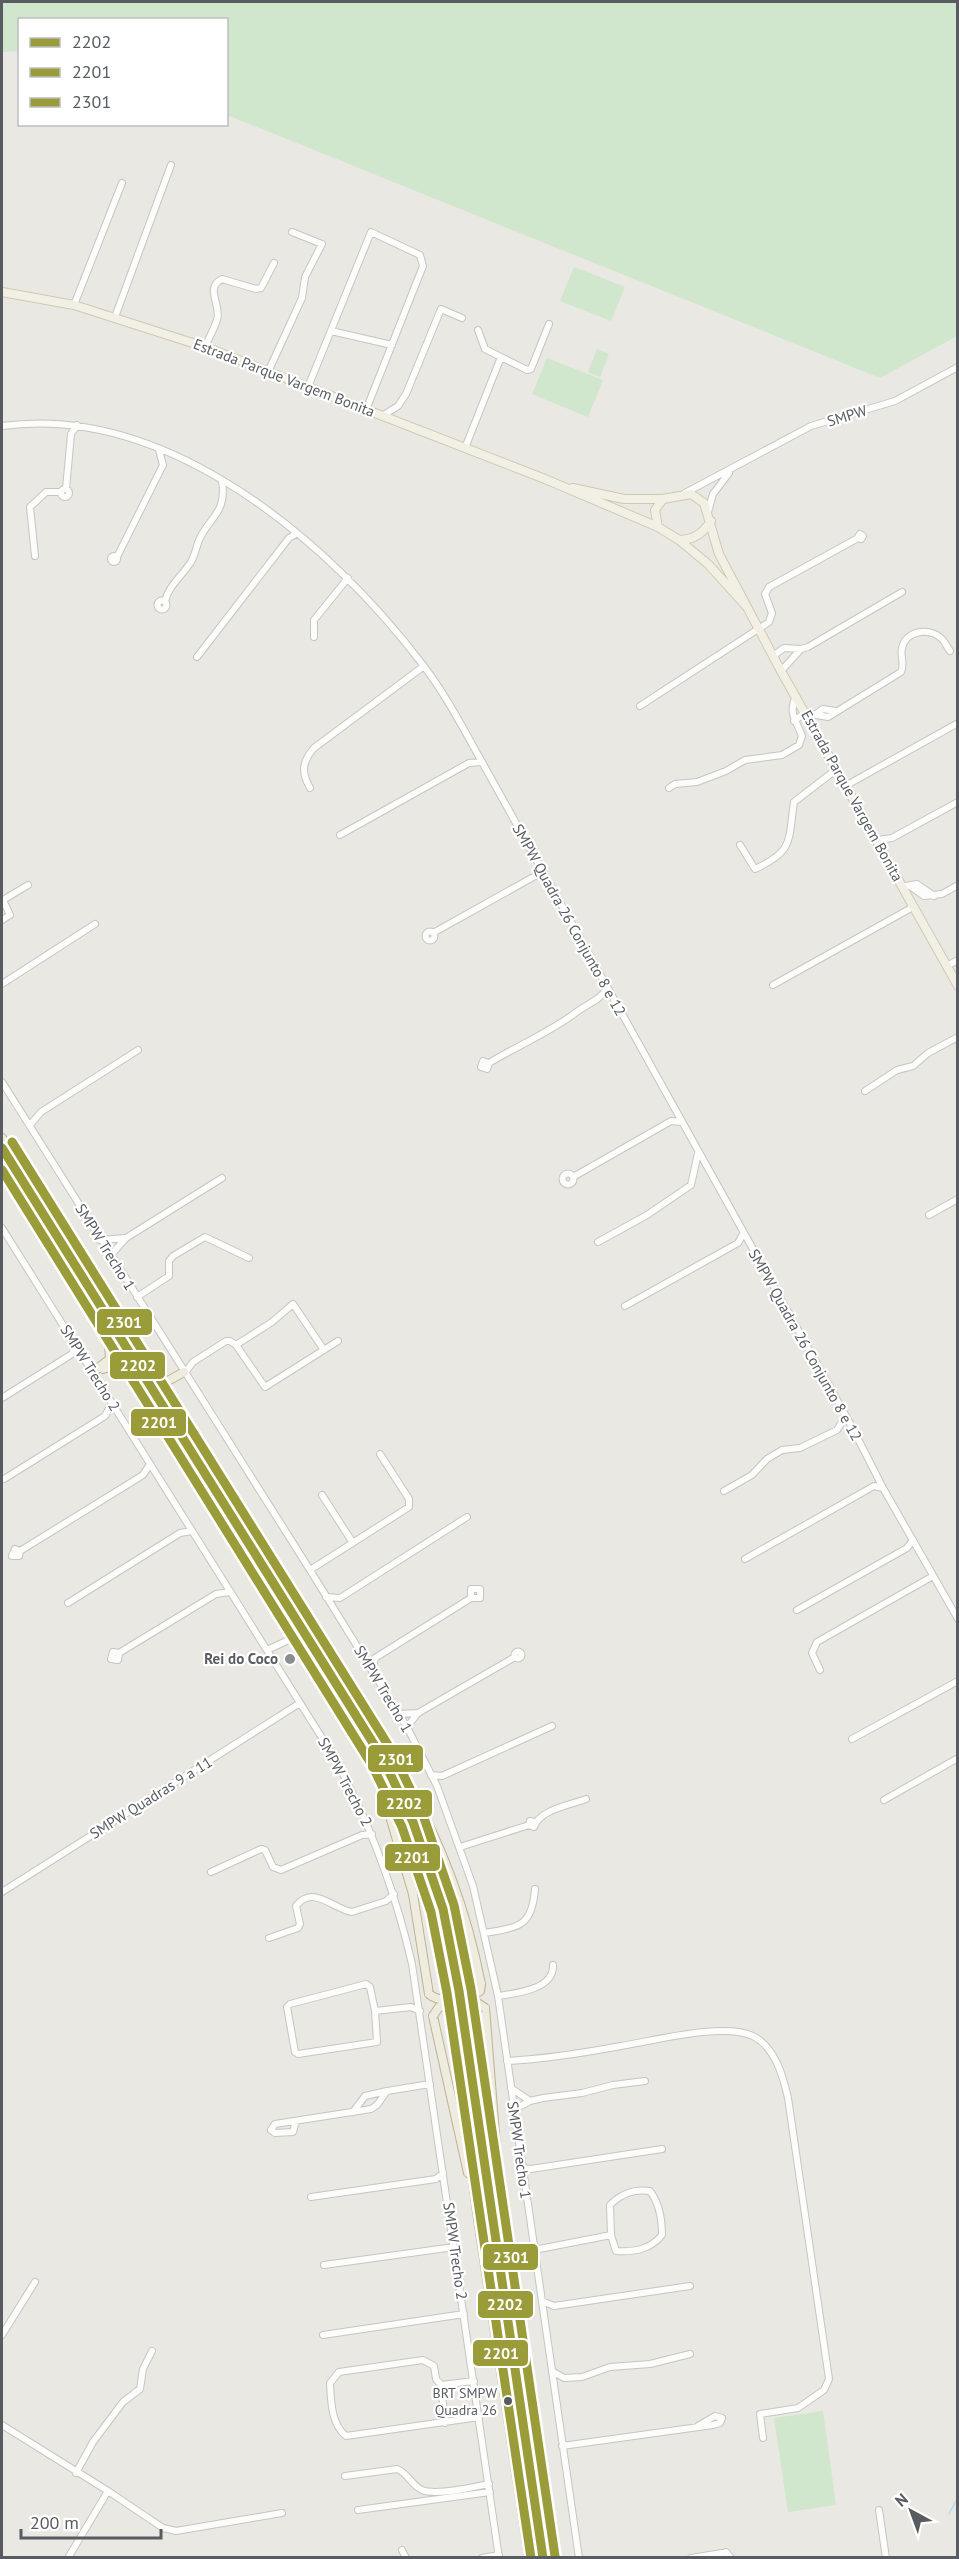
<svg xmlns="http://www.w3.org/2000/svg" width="959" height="2559" font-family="'PT Sans',sans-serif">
<rect width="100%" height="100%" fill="#e9e8e2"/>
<path fill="#d0e6cd" d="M2,2H957V336L880,378L227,115L226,20H20L19,51L2,52Z
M574,267L625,287L611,321L560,301Z
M597,349L609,354L600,377L588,372Z
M547,358L603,380L588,417L532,394Z
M823,2411L836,2505L788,2512L774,2418Z"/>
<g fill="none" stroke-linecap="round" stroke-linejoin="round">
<path stroke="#b4daf6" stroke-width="1.5" d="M949,2514L958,2497"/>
<g stroke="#c5c5c3" stroke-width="8">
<path id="minor" d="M74,305L122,183
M115,317L171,165
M331,331L392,345
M205,347C209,338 214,329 217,320C222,305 204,288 222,279L256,289L261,288L274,263
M501,357L527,370L531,369L549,324
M268,372L302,298L305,277L322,244L292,232
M308,387L371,232L420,255L423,266L366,410
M382,416L398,406L406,394L441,309L462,318
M2,426C167,403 330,542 423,665C446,695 464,730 482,762L852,1427L883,1488L958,1619
M465,448L501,357L485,349L478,330
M66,489L71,434L77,425
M61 493a4 4 0 1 1 8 0a4 4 0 1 1-8 0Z
M685,493L811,426L895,401L958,367
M708,512L713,494L729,473
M860,534L863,536L861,539L858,537Z
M111 559a3 3 0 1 1 6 0a3 3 0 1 1-6 0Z
M35,556L30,507L46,492H61
M117,557L163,465L159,450
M157.5 605a4.5 4.5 0 1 1 9 0a4.5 4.5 0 1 1-9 0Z
M165,601C169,585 182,576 191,562C195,555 196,548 199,540C210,516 227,513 222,481
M314,637V620L348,578
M773,656L784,648L801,649L808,647L902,592
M197,657L289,538L296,534
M781,671L801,649
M640,706L769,622L772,613L765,594L769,587L858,538
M816,714L823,709L835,711
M794,721L805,713L828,717L901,672C905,664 900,657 902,648C906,630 930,627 942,639C945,642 947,647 950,651
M847,785L958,723
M310,788C301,772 302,762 314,748L424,666
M669,788L675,784L697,782L726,771L745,760L782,755L799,745L802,736C796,720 788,713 796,696
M340,835L469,763L482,762
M877,840L892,838L958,802
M740,845L755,869C794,851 788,842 794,802L837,769
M906,886L917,884L934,896
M910,886L924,896L942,894L958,885
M2,920L10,915L3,900L28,885
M425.5 936a4.5 4.5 0 1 1 9 0a4.5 4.5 0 1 1-9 0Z
M433,933L535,876L539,866
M947,966L958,960
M2,984L95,924
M773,985L913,907
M489,1063L483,1061L481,1067L487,1069L489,1063C517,1046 548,1033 574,1014C586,1004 598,1002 607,989
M2,1082L310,1570L407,1727L437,1786L473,1886L498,1996L579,2558
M865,1091L897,1070L913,1066L928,1053L958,1037
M30,1125L41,1112L138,1050
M562.5 1179a5.5 5.5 0 1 1 11 0a5.5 5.5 0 1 1-11 0Z
M573,1177L671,1121L681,1122
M929,1215L958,1199
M2,1228L334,1757C370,1823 395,1890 412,1964L499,2558
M100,1240L125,1238
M598,1242L647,1215L691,1185L698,1153
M110,1256L126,1238L222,1178
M137,1297L169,1276V1261L173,1256L205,1237L249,1258
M625,1306L738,1243L743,1234
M236,1345L265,1387L338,1341
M185,1373L193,1362L226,1341H230L236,1345L239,1343L272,1322L293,1304L324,1350
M2,1398L72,1354L76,1346
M4,1479L105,1416L112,1403
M724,1491L752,1475L767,1459L782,1450L800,1448L837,1430L845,1417
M322,1495L353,1543
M20,1551L15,1549L12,1556H19L20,1551L143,1475L150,1464
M745,1559L874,1486L883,1488
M310,1570L409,1507V1499L380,1454
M326,1597L340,1598L467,1517
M68,1603L180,1533L192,1531
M797,1610L907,1548L913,1540
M267,1650L293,1638
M514.5 1655a3.5 3.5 0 1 1 7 0a3.5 3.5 0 1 1-7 0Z
M119,1653L118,1660L111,1659L113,1652L119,1653L216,1594L230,1592
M820,1670L812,1653L817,1642L933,1576
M372,1671L375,1658L471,1598H480V1589H471V1598
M398,1714L418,1713
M407,1727L418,1713L515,1657
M852,1739L958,1681
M431,1775L442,1776L552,1726
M884,1800L958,1758
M535,1822L530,1821L529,1825L534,1827C539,1810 570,1805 586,1799
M460,1847L529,1825
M211,1872L261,1849L265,1850L273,1867L281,1870L362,1835L372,1834
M2,1892L300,1703
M485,1933C519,1927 532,1927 535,1889
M269,1938L298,1928L300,1924L296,1906C313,1884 333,1909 352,1912L386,1901L394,1894
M366,1984L370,1987L375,2011L377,2042L298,2054L295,2052L287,2007L290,2004Z
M498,1996C516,1993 554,1990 553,1965
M375,2011L411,2007L420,2011
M507,2061C545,2059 583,2053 621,2046C653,2041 723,2022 753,2036C775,2047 783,2076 788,2098L829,2379L824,2390L798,2408L760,2414L763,2438
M511,2088L530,2101
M513,2110L530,2101L543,2098L582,2093L613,2085L645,2081
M353,2112L365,2096L387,2091
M296,2121L293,2132L275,2133L271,2130L275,2124L371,2109L377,2105L387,2091L430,2084
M521,2168L531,2169L662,2149
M311,2197L436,2179L443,2173
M534,2250L611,2235L616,2251C634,2252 650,2250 662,2235C662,2220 659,2203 650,2191C634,2189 622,2193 610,2205L611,2235
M324,2265L454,2247
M542,2301L554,2306L690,2286
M2,2335L35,2282
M323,2335L464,2314
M552,2371L564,2378L582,2377L610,2367L650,2364L690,2354
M474,2381L441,2385L436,2379L434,2366L423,2360L339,2372L330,2383C331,2401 331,2424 346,2436L479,2417
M441,2385L445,2423
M2,2425L108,2491L163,2528L176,2531L282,2513
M562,2446L713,2425L720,2423L722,2418L715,2416L698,2426
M76,2473L93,2442L123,2402L140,2389L143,2369L152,2351
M345,2476L397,2469C408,2473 412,2486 422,2490C436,2496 474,2487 489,2484
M358,2510L490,2492
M879,2510L886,2558
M402,2550L406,2558
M68,2558L108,2491
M482,2558L499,2555
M691,2558L722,2553
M720,2558L721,2554L726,2552L731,2558"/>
</g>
<g stroke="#d1c8b0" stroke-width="10">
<path id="major" d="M2,292L74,305L205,347L545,479L658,527L679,540L708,564L747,607
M573,488L624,499H663L691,494L704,503L719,554L781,671L958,986
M658,527L655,510L663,499
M679,540C694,540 703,533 711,521"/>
</g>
<g stroke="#c0b290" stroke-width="10">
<path id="highway" d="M2,1138L306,1618L387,1755L415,1814L433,1861L450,1914L463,1979L551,2558
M2,1172L108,1338L248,1569L353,1729L400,1821L418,1865L447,1986L477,2212L529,2558
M103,1369L114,1366L129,1374
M93,1372L110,1359L109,1345
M152,1377L166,1382L184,1372
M405,1780C441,1842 467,1913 481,1984
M384,1796L413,1894L429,1994
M485,2008L498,2172
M433,2016L468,2173"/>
</g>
<use href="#minor" stroke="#fcfcfb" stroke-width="6"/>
<use href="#major" stroke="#f2f0e5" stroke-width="8"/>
<use href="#highway" stroke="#eeebdf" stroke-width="8"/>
<g stroke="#c0b290" stroke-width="10" stroke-linecap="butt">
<path id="highway-bridge" d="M429,1994C440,2004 468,2000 480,1991L481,1984
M433,2016L439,2007L476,2002L485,2008"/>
</g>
<use href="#highway-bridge" stroke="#eeebdf" stroke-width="8"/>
<g stroke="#fff" stroke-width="14">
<path id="bus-1" d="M2,1148L383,1759L413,1822L443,1909L459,1991L543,2558"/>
</g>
<g stroke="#fff" stroke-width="14">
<path id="bus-2" d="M2,1170L372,1765L402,1827L431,1912L447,1993L531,2558"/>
</g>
<g stroke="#fff" stroke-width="14">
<path id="bus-3" d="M12,1142L393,1753L424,1818L454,1905L471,1989L555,2556"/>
</g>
<use href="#bus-1" stroke="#9a9c3a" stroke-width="9"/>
<use href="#bus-2" stroke="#9a9c3a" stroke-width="9"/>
<use href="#bus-3" stroke="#9a9c3a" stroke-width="9"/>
</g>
<circle fill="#8b8d8e" stroke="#fff" stroke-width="2" cx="290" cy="1659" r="6"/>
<circle fill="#585c61" stroke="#fff" stroke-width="2" cx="508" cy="2401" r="5"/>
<g text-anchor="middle" stroke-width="4.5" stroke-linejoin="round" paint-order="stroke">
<g font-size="14" fill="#585c61" stroke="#fff" text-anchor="end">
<text x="497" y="2398">BRT SMPW<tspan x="497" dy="17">Quadra 26</tspan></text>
</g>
<g font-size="15" fill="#585c61" stroke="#fff">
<text transform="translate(284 378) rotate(21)" y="5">Estrada Parque Vargem Bonita</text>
<text transform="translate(847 416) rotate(-17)" y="5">SMPW</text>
<text transform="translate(852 796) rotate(61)" y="5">Estrada Parque Vargem Bonita</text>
<text transform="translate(569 920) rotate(61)" y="5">SMPW Quadra 26 Conjunto 8 e 12</text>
<text transform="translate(105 1247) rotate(58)" y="5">SMPW Trecho 1</text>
<text transform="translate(805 1345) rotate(61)" y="5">SMPW Quadra 26 Conjunto 8 e 12</text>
<text transform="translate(90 1368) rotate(58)" y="5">SMPW Trecho 2</text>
<text transform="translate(383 1689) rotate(59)" y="5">SMPW Trecho 1</text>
<text transform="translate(345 1782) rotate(62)" y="5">SMPW Trecho 2</text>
<text transform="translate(151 1798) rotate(-32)" y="5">SMPW Quadras 9 a 11</text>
<text transform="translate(519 2150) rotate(82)" y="5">SMPW Trecho 1</text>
<text transform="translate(455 2251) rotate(82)" y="5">SMPW Trecho 2</text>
</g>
<g font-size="15" font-weight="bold" fill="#585c61" stroke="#fff" text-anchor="end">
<text x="278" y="1664">Rei do Coco</text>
</g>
</g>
<g stroke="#fff" stroke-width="2">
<rect x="96" y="1308" width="57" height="28" rx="6" fill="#9a9c3a"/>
<rect x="109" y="1351" width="57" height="29" rx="6" fill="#9a9c3a"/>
<rect x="130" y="1408" width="57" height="29" rx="6" fill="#9a9c3a"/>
<rect x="367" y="1744" width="57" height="29" rx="6" fill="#9a9c3a"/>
<rect x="376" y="1789" width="57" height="29" rx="6" fill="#9a9c3a"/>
<rect x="384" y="1843" width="57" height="29" rx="6" fill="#9a9c3a"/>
<rect x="482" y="2243" width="57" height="28" rx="6" fill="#9a9c3a"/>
<rect x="477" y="2290" width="57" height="29" rx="6" fill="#9a9c3a"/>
<rect x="472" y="2339" width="57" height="28" rx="6" fill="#9a9c3a"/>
</g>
<g font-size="16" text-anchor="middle" font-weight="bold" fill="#fff">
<text x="124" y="1328">2301</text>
<text x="138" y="1371">2202</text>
<text x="159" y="1428">2201</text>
<text x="396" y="1765">2301</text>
<text x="404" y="1809">2202</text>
<text x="412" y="1863">2201</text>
<text x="511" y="2263">2301</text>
<text x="505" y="2310">2202</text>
<text x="501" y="2359">2201</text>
</g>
<rect width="959" height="2559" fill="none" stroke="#585c61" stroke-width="6"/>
<rect x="18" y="18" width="210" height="108" fill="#ffffff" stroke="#bcbec0" stroke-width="1.5"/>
<rect x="30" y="38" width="30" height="9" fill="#9a9c3a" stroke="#bcbec0" stroke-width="1.5"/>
<text x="72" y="48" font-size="18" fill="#585c61">2202</text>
<rect x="30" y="68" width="30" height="9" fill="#9a9c3a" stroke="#bcbec0" stroke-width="1.5"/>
<text x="72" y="78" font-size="18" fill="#585c61">2201</text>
<rect x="30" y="98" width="30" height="9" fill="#9a9c3a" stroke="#bcbec0" stroke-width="1.5"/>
<text x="72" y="108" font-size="18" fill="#585c61">2301</text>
<g transform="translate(911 2511) rotate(319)" stroke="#ffffff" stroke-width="4.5" paint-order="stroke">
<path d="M0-4.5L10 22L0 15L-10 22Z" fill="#585c61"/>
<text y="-9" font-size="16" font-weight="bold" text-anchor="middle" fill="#585c61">N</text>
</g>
<path d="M21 2529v9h140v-9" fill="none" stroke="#585c61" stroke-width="3"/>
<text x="30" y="2529" font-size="18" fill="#585c61" stroke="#ffffff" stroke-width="4.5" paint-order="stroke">200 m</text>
</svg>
